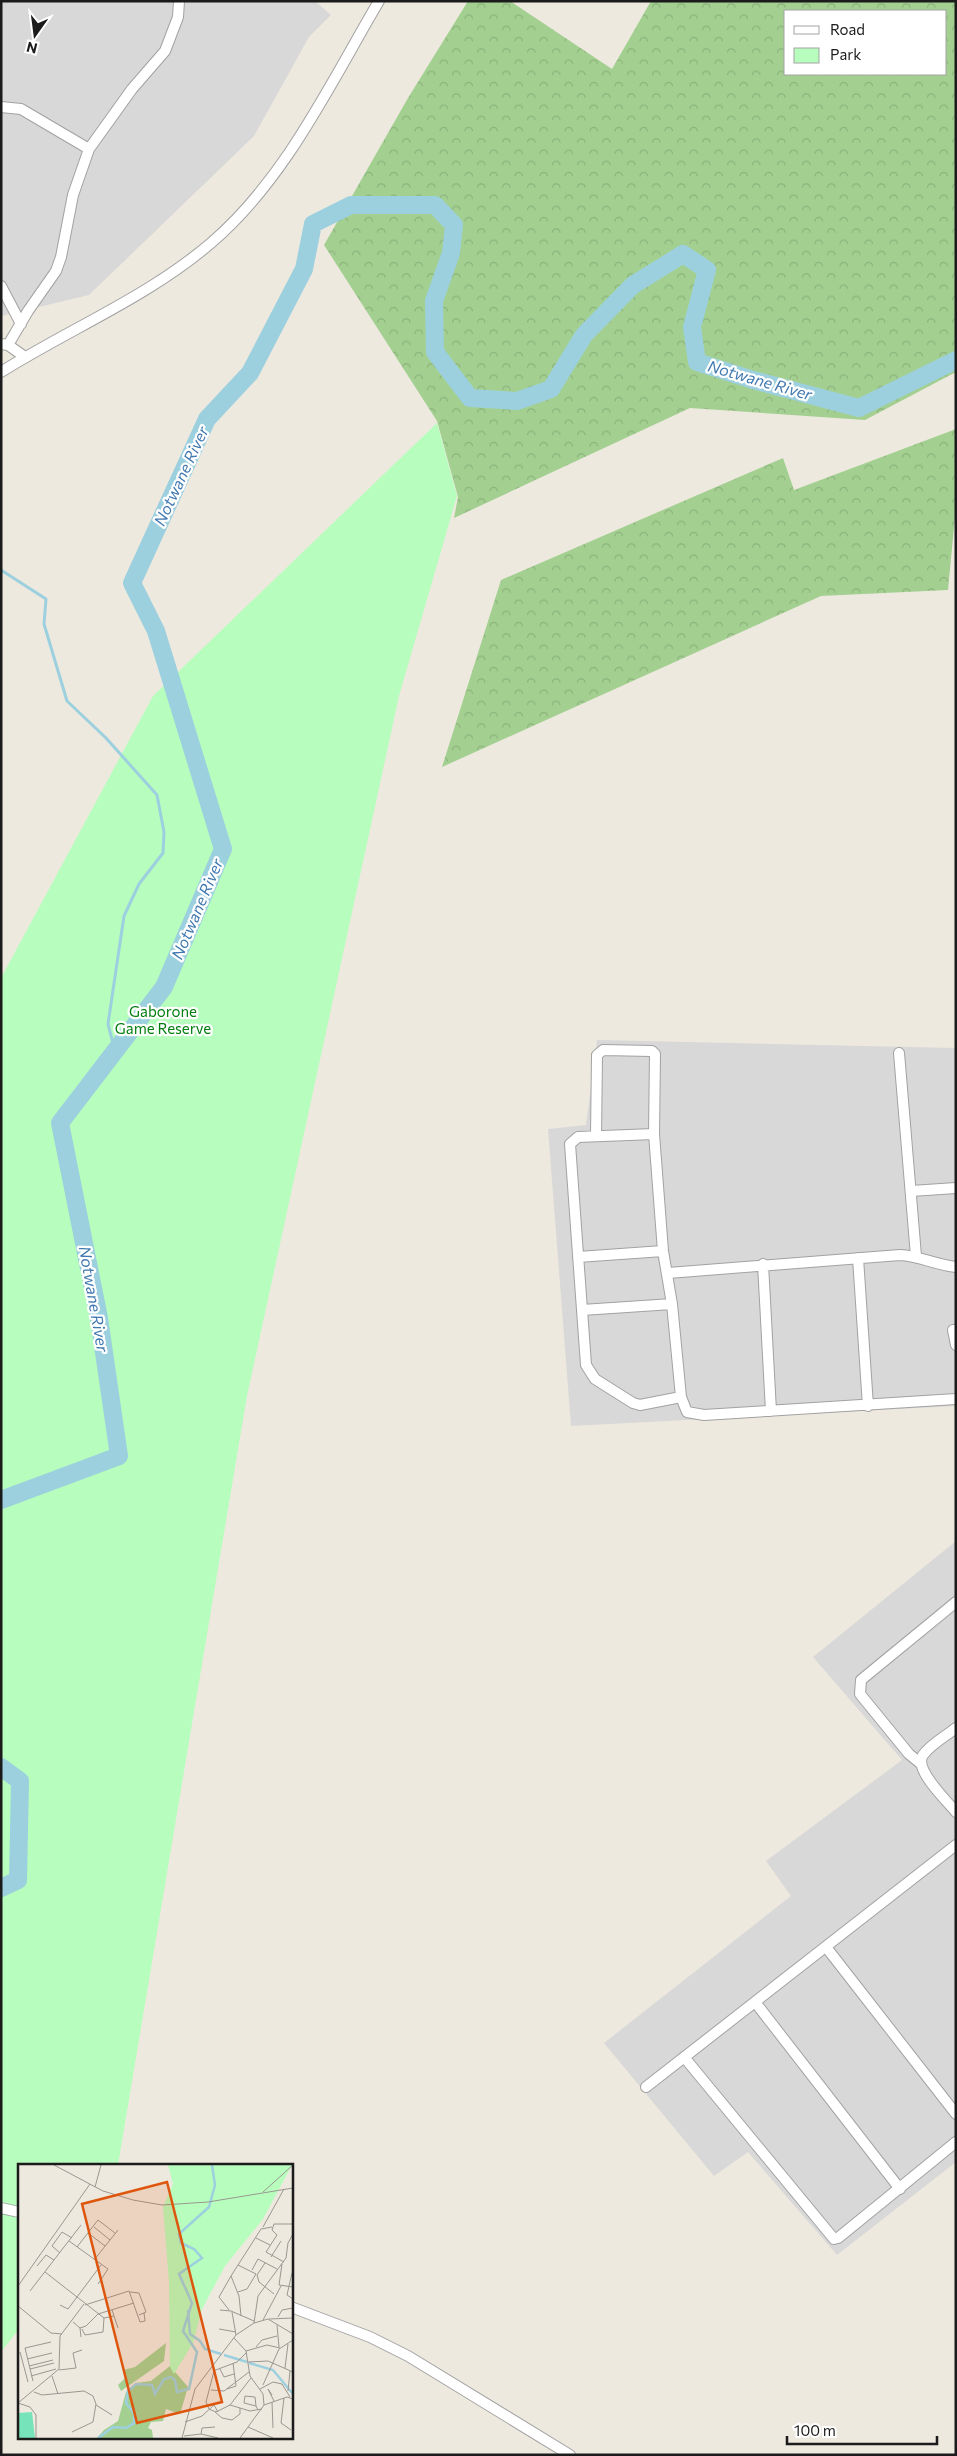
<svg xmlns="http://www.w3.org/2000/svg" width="957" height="2456" font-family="Commissioner,sans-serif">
<defs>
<pattern id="forest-crowns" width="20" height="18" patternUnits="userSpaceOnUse" patternTransform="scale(1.25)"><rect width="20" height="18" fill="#a3d091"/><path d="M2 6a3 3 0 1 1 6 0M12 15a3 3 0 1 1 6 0" fill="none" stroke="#8cb27c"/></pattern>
</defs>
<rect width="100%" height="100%" fill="#eee9df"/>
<path fill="#d9d8d8" d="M1,1H315L331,15L309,37L254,136L89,295L1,316Z
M597,1040L956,1048V1406L571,1426L548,1129L586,1125Z
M956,1541V2162L837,2255L748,2152L714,2176L604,2043L791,1896L766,1861L902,1760L813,1657Z"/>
<path fill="url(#forest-crowns)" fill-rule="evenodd" d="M468,1H510L612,69L651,1H956V372L865,420L690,408L454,518L458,497L437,421L324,245L408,98ZM786,11H946V74H786Z
M956,429V506L948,590L821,596L442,767L501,580L783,458L794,490Z"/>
<path fill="#b7fdbd" d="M437,423L457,496L399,696L247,1396L118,2165H19V2329L1,2352V978L153,696Z"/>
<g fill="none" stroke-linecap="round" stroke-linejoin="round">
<path stroke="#9cd0df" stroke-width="3" d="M1,570L46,599L44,624L67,701L106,738L157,795L164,832L163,853L139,884L124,916L108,1024L115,1051"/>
<path stroke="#9cd0df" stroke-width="18" d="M1,1500L119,1456L99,1318L60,1123L164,987L223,849L156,631L132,583L207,419L250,373L304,269L313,224L351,205H435L454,225L451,253L434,301L435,352L470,398L517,401L551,389L584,335L633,285L683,254L707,270L692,327L697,362L753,380L859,408L956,360
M1,1767L20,1781L18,1880L1,1888"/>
<g stroke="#a2a2a2" stroke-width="12">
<path id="minor" d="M1,107L21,109L89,149
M1,286L21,324
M1,344L8,345L25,357
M8,345L28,311L56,271L61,257L73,195L89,149L132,89L165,51L178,17L179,1
M1,372C71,328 148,297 211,243C285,180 330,84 379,1
M899,1053L916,1256
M654,1134L578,1137L570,1144L586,1365L595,1379L633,1403L640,1405L681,1397
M596,1136L597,1055L603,1050L652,1051L655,1054L654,1134L663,1251L672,1304L681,1397L687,1412L704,1415L956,1399
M911,1191L956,1188
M578,1257L663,1251
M858,1258L868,1406
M763,1264L771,1411
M668,1273L900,1255C920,1256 936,1265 956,1267
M582,1310L672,1304
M956,1330H953L956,1345
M956,1728C946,1736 931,1744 923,1755C913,1769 947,1801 956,1812
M920,1763L909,1754L860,1694L861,1680L956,1602
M826,1947L956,2114
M755,2002L900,2189
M684,2057L834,2239L838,2238L956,2142
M646,2087L956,1845
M1,2208L19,2212
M291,2307L370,2337L408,2356L570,2455"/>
</g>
<use href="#minor" stroke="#fff" stroke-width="10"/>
</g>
<g text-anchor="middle" stroke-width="4.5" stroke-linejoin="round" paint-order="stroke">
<g font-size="15" fill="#047e0f" stroke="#fff">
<text x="163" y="1017">Gaborone<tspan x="163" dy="17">Game Reserve</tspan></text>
</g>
<g font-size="16" font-style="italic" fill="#4279b0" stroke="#fff">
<text transform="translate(760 380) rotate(16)" y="6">Notwane River</text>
<text transform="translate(181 476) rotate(-65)" y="6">Notwane River</text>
<text transform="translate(197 909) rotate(-67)" y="6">Notwane River</text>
<text transform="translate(94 1299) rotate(80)" y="6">Notwane River</text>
</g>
</g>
<g transform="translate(18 2164)">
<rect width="275" height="275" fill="#eee9df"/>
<path d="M148,179L146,197L103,227L100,221L107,214L106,206L117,203ZM152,202L170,223L162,250L148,245L145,257L133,258L130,264L134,266L135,274H79L86,266L100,257L108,228L118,219L133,217Z" fill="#a3d091"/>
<path d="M150,1H274L245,55L207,102L184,145L175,179L156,210L152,203L151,118L145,43L155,20Z" fill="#b7fdbd"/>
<path d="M14,248L17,274H1L0,249Z" fill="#77e3ba"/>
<path fill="none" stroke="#9cd0df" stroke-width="2.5" d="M170,146L172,170L182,177L187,185L203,190M206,191L229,198M231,199L255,206L275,230M80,274L95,263L108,264L116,259V249L108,239L110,227L118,220L134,221L137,230L146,215L153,213L157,216L159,228L171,225L179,188L165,167L174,139L161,110L184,94L176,85L163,79L161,70L191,43L197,21L194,1"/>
<path fill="none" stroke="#9a9791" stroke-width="1" d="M36,1L85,27L115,36L144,41L190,38L275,24M77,23L83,1M245,28L275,1M76,63L92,76M245,63L266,25M70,69L87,82M238,74L252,81M51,77L90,105L80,120M59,83L80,56L97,69M42,89L34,82L44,68L54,74M253,93L263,77M76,96L100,66M266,98L248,88L259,71L254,66L256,60H275M247,99L239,111L241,118L256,130M264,100L261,121L275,123M220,101L238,110M19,102L28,91L36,96M234,106L240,95L259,105M27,108L86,154L96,152M274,109L269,131L275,135M0,122L72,20M12,127L63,61M112,128L121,129L128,148L121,151M220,128L229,125L238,110M42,141L50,145L83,101M67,141L111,127L122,158L127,157L126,149M0,142L33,169L44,170M94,146L100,164M202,146L213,147L236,157M211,146L201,133L213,112M214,148L218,171M223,152L221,132L213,112L243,65L254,63M260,153L264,146L275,144M251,155L275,154M245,156L263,122M55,158L62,164L63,173M236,159L240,132L268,94L270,79L275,70M259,161L261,183M62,164L68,162L80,150L116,139M64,165L67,171L85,168L86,154M201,165L218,168M216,174L228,187L232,212L245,230L246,241M238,183L244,176L259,172M228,187L249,181L262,184M2,188L10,218M9,195L34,189M230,198L250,197L275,208M11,202L35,196M267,204L270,180M12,205L36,199M202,205L206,213L216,210M41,206L58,204L55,189L64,186M195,207L219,198L228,189M196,207L188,238L191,245L198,248L212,241L232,247L244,245M13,212L38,205M34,212L40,230M15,217L7,184L33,178M245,221L261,185L275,176M209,225L218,222L215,199M242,225L255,218L264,220L272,233M193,226L206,227L231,208M270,227L272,207M16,228L24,231L66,227L75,232L78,240L75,258L54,268M254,231L250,225L256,237M266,234L263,259L273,266M254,238L255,264M0,239L41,205L42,172L66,140M0,239L12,243L18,251V274M78,241L94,251M212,241L233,214M238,242L237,233L227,232L226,239L238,242L240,246M197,248L204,254L214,256L222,250V244M167,258L184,252L196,241L200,248M230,263L255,274M183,270L184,264L197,263M166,272L183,270L200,274M164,274L177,225L218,171L236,159L250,155L275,170M222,274L246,241L269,233L275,235"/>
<path fill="#de560d" fill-opacity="0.15" stroke="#de560d" stroke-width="2.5" d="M149,18L204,238L119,259L64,40Z"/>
<rect width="275" height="275" fill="none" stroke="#1b1b1b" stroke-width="2.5"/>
</g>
<rect width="957" height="2456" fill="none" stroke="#1b1b1b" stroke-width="5"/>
<rect x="784" y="10" width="162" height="65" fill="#ffffff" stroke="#a4a4a4"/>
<rect x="794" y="26" width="25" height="8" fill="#ffffff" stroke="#a4a4a4"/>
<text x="830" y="35" font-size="15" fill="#1b1b1b">Road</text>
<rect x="794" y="48" width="25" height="15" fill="#b7fdbd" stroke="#a4a4a4"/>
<text x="830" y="60" font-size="15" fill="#1b1b1b">Park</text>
<g transform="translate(35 35) rotate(194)" stroke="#ffffff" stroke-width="4" paint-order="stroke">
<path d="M0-4L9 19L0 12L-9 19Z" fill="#1b1b1b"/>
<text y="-8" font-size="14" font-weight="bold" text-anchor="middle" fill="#1b1b1b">N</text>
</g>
<path d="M787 2436v8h150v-8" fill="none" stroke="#1b1b1b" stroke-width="2.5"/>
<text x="794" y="2436" font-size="15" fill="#1b1b1b" stroke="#ffffff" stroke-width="4" paint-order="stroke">100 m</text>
</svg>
